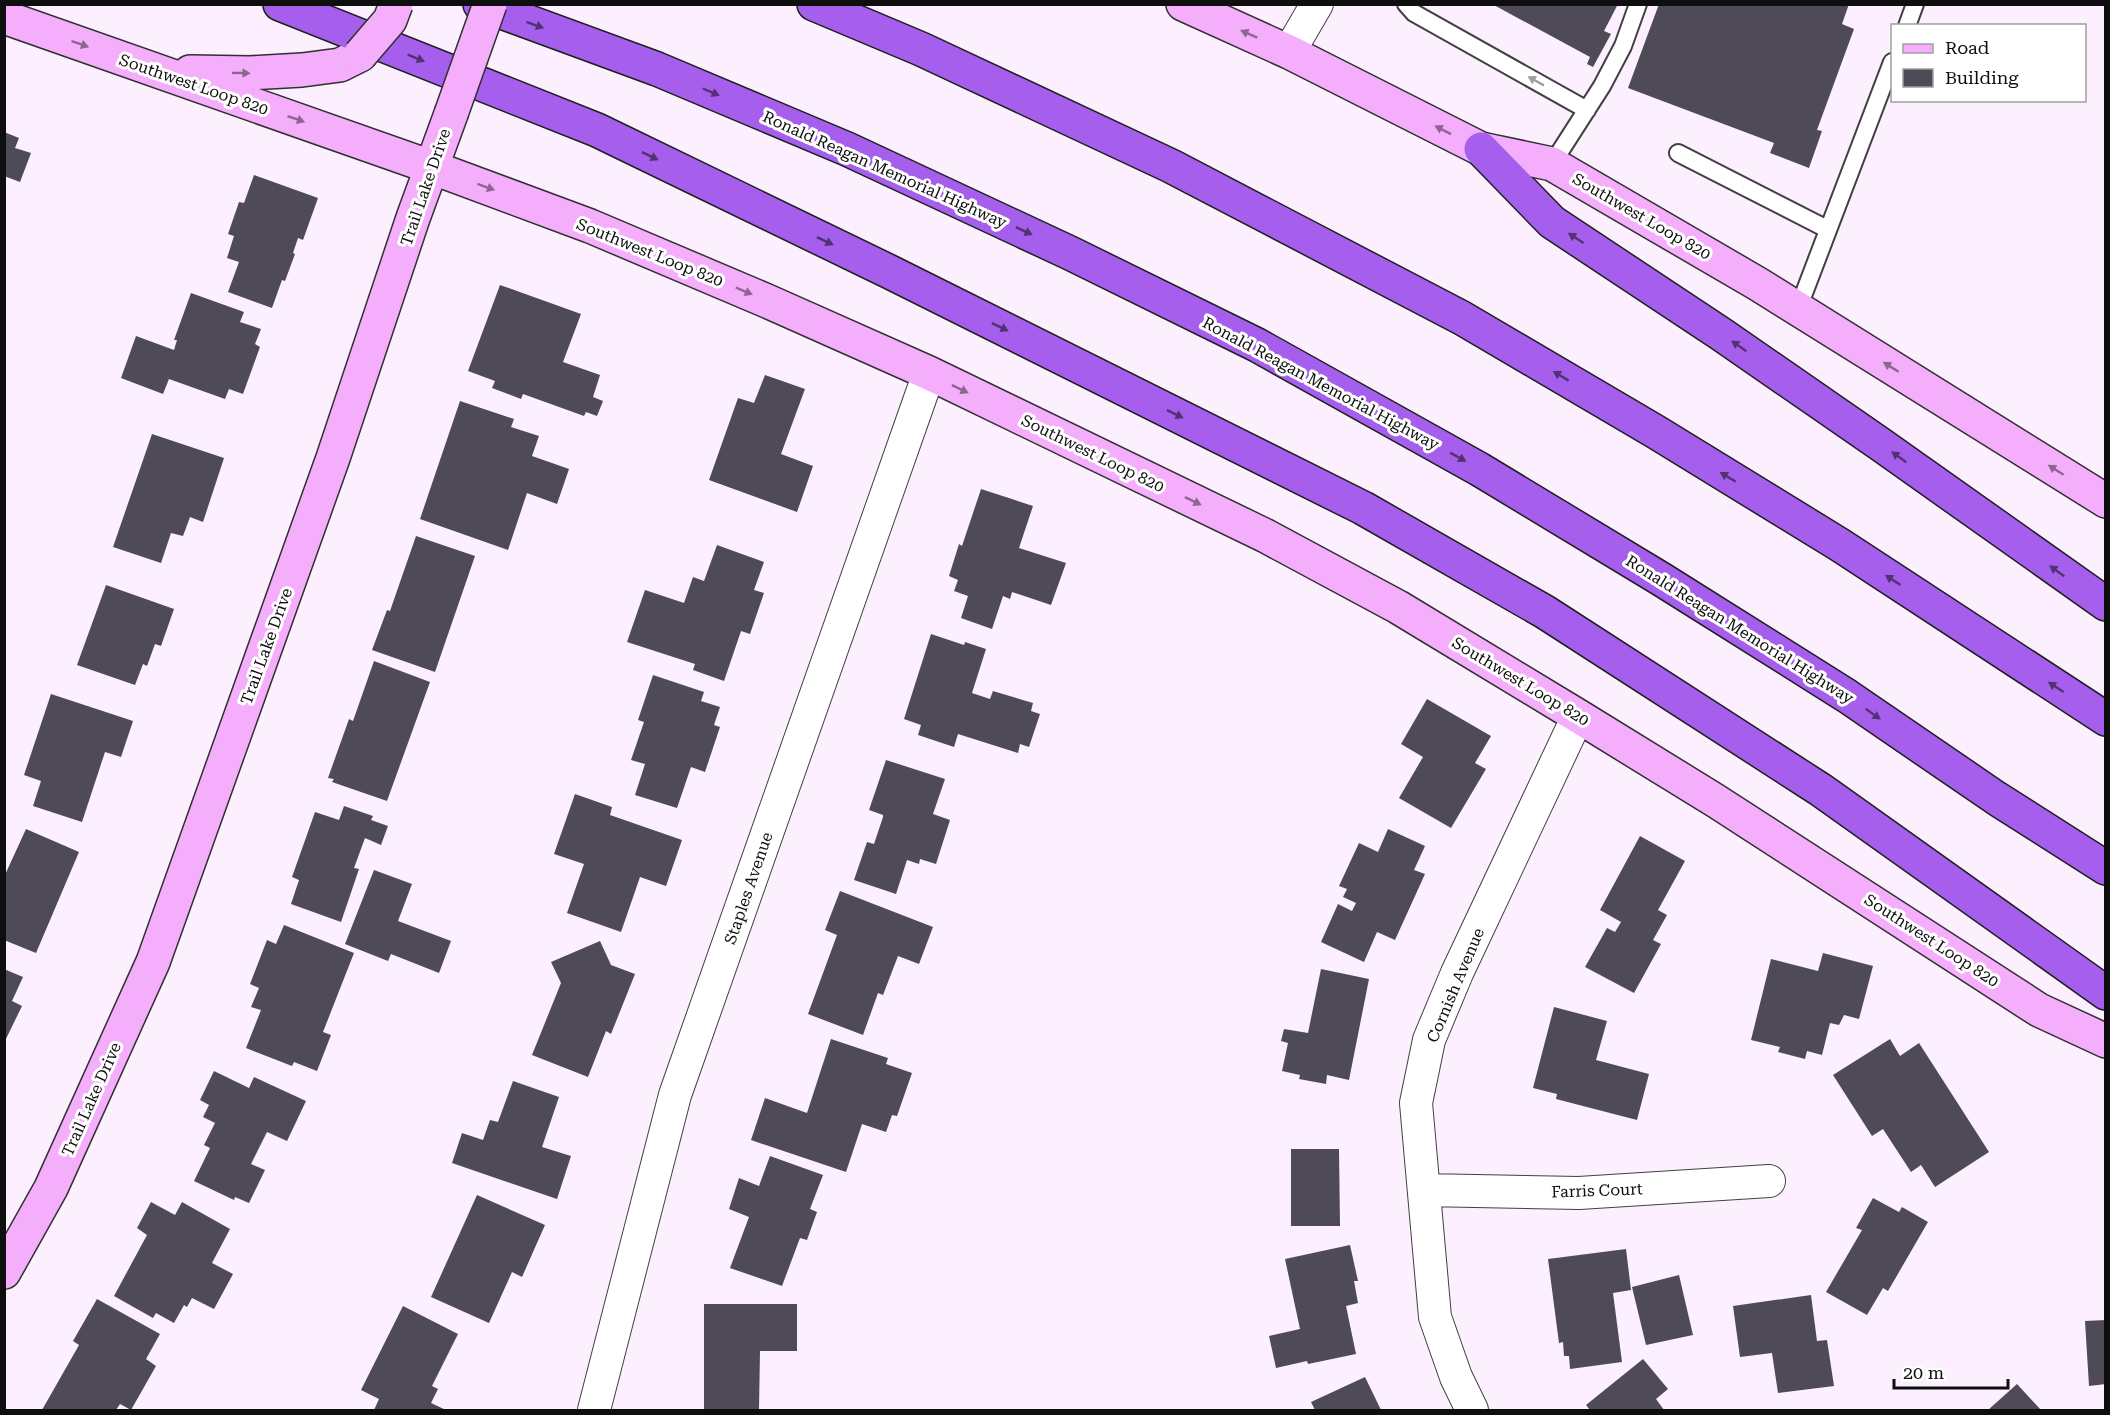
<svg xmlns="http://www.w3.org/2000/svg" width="2110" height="1415" font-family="'Roboto Serif',serif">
<rect width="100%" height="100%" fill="#fceffe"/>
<path fill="#4f4b56" d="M1492,4H1618L1604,31L1611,34L1593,67L1587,64L1590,57Z
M1659,4H1849L1842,24L1854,29L1817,130L1822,131L1809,168L1770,153L1774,143L1628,88Z
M4,132L19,138L15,148L31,153L20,182L4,176Z
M254,175L318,198L303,240L298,238L293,253L295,254L285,281L282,280L272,308L228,292L239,262L227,258L234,236L228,234L239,202L244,203Z
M500,285L581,314L563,362L600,375L593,397L603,401L597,416L586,412L584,416L523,394L521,399L492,388L495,381L468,371Z
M191,293L244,312L240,322L261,329L255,344L260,347L243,394L229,389L225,399L169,379L163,394L121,378L136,336L174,350L177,340H174Z
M765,375L805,389L781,454L813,466L797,512L709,480L738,398L754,403Z
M460,401L514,419L511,427L539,436L532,456L569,469L557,504L527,493L508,550L420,519Z
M152,434L224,458L203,522L190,517L183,536L171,533L161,563L113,547Z
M981,489L1033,506L1019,548L1066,563L1051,605L1012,592L1010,599L1003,596L992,629L961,618L968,596L954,591L958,580L949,576L959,544L962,546Z
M416,536L475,556L435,672L372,650L387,610L390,611Z
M717,545L764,562L754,590L764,593L750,634L741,631L724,681L693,670L695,664L627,642L645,590L684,603L693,577L704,581Z
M106,585L174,609L161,646L155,644L147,666L143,664L135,685L77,665Z
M931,634L964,645L965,642L986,649L972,693L990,699L993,691L1033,703L1031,711L1040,714L1029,747L1020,744L1018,753L958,734L954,747L918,735L921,725L904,719Z
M374,661L430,682L387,801L332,782L334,779L328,778L349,719L353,721Z
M653,675L704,692L701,701L720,707L714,725L720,727L705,772L691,767L677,808L635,795L645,764L631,760L644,722L638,720Z
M51,694L133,721L121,757L105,752L82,822L33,806L41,781L24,775Z
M1427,699L1491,736L1475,763L1486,769L1451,828L1399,798L1423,757L1401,744Z
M886,760L945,779L933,814L950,820L936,864L920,859L919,864L907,860L896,894L854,880L867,842L874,844L883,817V815L869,810Z
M575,794L612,807L610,815L682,840L666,886L640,877L621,932L567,913L584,864L554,854Z
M344,806L373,816L371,820L388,826L381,845L365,838L354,868L359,869L341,922L291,904L299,880L292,877L315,812L339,820Z
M26,829L79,852L36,953L4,940V877Z
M1388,829L1425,846L1414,870L1425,874L1395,940L1377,932L1364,962L1321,942L1338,904L1352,911L1356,903L1343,897L1347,889L1339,886L1359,843L1378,852Z
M1640,836L1685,861L1658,910L1667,915L1653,940L1661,944L1634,993L1585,967L1607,928L1615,932L1621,922L1600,910Z
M374,870L412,884L398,921L451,941L439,973L391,954L388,961L345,944Z
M840,891L933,927L919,964L898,956L883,995L878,993L863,1035L808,1014L837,935L825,930Z
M284,925L354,953L323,1032L331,1035L317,1071L294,1062L292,1066L246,1048L261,1010L251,1007L259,988L250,984L267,940L276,944Z
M600,941L611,965L635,974L611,1034L606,1031L588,1077L532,1055L561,983L551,962Z
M1823,953L1873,966L1859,1019L1844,1015L1839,1025L1830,1023L1822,1055L1807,1051L1805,1059L1778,1052L1780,1047L1751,1040L1771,959L1818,971Z
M4,969L23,977L12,1001L22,1006L4,1043Z
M1321,969L1369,979L1349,1080L1327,1075L1326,1084L1299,1079L1300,1075L1282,1071L1288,1043L1281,1041L1284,1029L1308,1033Z
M1554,1007L1607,1021L1596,1060L1649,1074L1637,1120L1556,1099L1557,1094L1533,1088Z
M831,1039L888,1058L886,1064L912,1073L897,1116L892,1115L886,1132L862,1124L846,1172L751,1140L765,1098L807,1113Z
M1890,1039L1900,1056L1919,1043L1989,1152L1935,1187L1921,1165L1911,1172L1883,1129L1872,1136L1833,1075Z
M214,1071L249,1088L254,1077L306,1101L287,1141L267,1132L251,1164L265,1170L249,1203L235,1197L234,1200L194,1181L210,1148L204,1145L215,1123L203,1117L209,1105L200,1100Z
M513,1081L559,1097L542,1147L571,1156L557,1199L452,1163L462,1133L483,1140L490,1120L498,1122Z
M1291,1149H1339L1340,1226H1291Z
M770,1156L823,1175L810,1209L817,1212L807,1240L800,1238L782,1286L730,1268L749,1217L729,1209L739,1178L759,1186Z
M477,1195L545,1225L522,1277L512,1272L489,1323L431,1297Z
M1873,1198L1899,1212L1902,1207L1928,1222L1888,1291L1883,1288L1867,1315L1826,1292L1862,1230L1856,1228Z
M151,1202L175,1215L182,1202L230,1229L212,1263L233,1274L214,1309L192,1298L187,1307L184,1305L174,1323L156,1313L153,1318L114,1296L147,1235L137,1228Z
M1350,1245L1358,1281H1354L1358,1303L1346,1306L1356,1354L1308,1364L1307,1361L1276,1368L1269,1336L1300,1329L1285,1259Z
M1626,1249L1631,1290L1613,1293L1622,1362L1570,1369L1569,1356H1564L1563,1342L1559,1343L1548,1259Z
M1679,1275L1693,1335L1646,1345L1632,1287Z
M1811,1295L1817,1341L1827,1340L1834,1386L1778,1393L1772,1353L1740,1357L1733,1306Z
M97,1299L160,1334L146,1359L156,1366L131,1410L120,1404L116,1410H42L79,1345L73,1341Z
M704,1304H797V1351H760L759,1410H704Z
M403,1306L458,1334L432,1386L438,1389L431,1403L446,1410H374L379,1399L361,1390Z
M2106,1320V1384L2089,1386L2085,1321Z
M1643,1359L1668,1389L1656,1399L1664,1410H1590L1586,1405Z
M1365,1377L1381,1410H1315L1311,1402Z
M2017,1384L2041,1410H1988Z"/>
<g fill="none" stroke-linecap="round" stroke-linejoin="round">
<g stroke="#414141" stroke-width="20">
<path id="lane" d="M1406,4L1414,13L1587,110
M1907,26L1915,4
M1678,153L1827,229
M1552,164L1602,86L1623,46L1638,4
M1798,309L1892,62"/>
</g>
<g stroke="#414141" stroke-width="34">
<path id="street" d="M1289,52L1317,4
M1424,1190L1579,1193L1769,1181
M594,1410L675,1095L929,373
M1472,1410L1456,1377L1435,1317L1416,1103L1429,1040L1457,973L1578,716"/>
</g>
<g stroke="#303030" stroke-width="36">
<path id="secondary" d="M1183,4L1289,52L1481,149L1552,164L1758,284L2106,501
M4,17L431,167L590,226L767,301L929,373L1266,536L1398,607L1578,716L1716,801L2039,1010L2106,1041
M190,72L250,73L302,70L340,65L360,55
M4,1272L51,1188L153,962L333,458L413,218L451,114"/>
</g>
<g stroke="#1f1f1f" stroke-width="36">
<path id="highway" d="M280,4L597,130L890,272L1363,508L1545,612L1821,790L2106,993
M480,4L657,69L847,149L1070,253L1257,345L1479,469L1661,579L1847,696L1996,798L2106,868
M814,4L921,49L1171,166L1462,318L1656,432L1840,545L2106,719
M1481,149L1552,222L1721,334L1880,444L2106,604"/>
</g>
<use href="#lane" stroke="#fff" stroke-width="16"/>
<use href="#street" stroke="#fff" stroke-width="32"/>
<use href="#secondary" stroke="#f5aefb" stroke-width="33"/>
<use href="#highway" stroke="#a55fec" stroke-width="33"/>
<g stroke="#303030" stroke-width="36" stroke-linecap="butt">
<path id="secondary-bridge" d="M360,55L390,20L396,4
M451,114L490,4"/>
</g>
<use href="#secondary-bridge" stroke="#f5aefb" stroke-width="33"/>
</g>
<defs><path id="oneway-solid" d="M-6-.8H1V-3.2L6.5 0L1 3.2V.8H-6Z" transform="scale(1.5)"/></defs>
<g fill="#523272">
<use href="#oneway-solid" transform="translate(535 25) rotate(20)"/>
<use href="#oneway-solid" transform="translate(416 58) rotate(22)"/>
<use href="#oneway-solid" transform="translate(711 92) rotate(23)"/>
<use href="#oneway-solid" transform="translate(650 156) rotate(26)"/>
<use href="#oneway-solid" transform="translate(1024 231) rotate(25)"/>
<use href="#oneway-solid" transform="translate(1576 238) rotate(-147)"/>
<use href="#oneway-solid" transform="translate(825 241) rotate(26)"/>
<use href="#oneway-solid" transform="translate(1000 327) rotate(26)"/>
<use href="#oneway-solid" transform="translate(1739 346) rotate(-145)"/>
<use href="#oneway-solid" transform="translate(1561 376) rotate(-149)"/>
<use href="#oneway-solid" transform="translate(1175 414) rotate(26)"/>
<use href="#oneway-solid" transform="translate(1458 457) rotate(29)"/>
<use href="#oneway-solid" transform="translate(1899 457) rotate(-144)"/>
<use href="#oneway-solid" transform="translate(1728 477) rotate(-149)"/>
<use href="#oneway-solid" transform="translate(2057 571) rotate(-144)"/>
<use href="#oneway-solid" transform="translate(1893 580) rotate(-147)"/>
<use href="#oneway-solid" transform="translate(2056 687) rotate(-147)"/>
<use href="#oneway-solid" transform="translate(1873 714) rotate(35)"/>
</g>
<g fill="#8d6690">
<use href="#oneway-solid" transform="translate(1249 34) rotate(-156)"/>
<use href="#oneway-solid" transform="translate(80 44) rotate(19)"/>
<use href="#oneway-solid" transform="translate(241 73) rotate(1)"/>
<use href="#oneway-solid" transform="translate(296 119) rotate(19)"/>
<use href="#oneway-solid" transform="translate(1443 130) rotate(-153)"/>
<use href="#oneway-solid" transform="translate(486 187) rotate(20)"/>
<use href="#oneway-solid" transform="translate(744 291) rotate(23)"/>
<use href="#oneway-solid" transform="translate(1891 367) rotate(-148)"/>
<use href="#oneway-solid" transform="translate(960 389) rotate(26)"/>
<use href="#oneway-solid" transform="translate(2056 470) rotate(-148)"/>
<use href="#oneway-solid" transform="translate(1193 501) rotate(26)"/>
</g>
<use fill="#9f9f9f" href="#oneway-solid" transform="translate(1536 81) rotate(-151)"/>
<g text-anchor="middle" stroke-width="6" stroke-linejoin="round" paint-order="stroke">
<g font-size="16" fill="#0e0e0e" stroke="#fff">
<text transform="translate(194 84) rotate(19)" y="6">Southwest Loop 820</text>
<text transform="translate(885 169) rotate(24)" y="6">Ronald Reagan Memorial Highway</text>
<text transform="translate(425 187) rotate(-71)" y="6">Trail Lake Drive</text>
<text transform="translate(1642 216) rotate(30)" y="6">Southwest Loop 820</text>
<text transform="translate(650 252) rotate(22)" y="6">Southwest Loop 820</text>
<text transform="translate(1321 383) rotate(28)" y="6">Ronald Reagan Memorial Highway</text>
<text transform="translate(1093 453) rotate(26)" y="6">Southwest Loop 820</text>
<text transform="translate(1740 629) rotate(32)" y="6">Ronald Reagan Memorial Highway</text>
<text transform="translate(266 646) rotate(-70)" y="6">Trail Lake Drive</text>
<text transform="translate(1521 681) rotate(31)" y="6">Southwest Loop 820</text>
<text transform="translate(748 888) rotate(-71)" y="6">Staples Avenue</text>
<text transform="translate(1932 940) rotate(33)" y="6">Southwest Loop 820</text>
<text transform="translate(1455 985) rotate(-67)" y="6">Cornish Avenue</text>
<text transform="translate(91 1099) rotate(-66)" y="6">Trail Lake Drive</text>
<text transform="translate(1597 1190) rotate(-2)" y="6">Farris Court</text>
</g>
</g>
<rect width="2110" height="1415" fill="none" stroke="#0e0e0e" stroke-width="12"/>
<rect x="1891" y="24" width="195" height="78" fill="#ffffff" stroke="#9f9f9f" stroke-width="1.5"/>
<rect x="1903" y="44" width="30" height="9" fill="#f5aefb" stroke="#9f9f9f" stroke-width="1.5"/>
<text x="1945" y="54" font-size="18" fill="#0e0e0e">Road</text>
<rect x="1903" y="69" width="30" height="18" fill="#4f4b56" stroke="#9f9f9f" stroke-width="1.5"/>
<text x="1945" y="84" font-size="18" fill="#0e0e0e">Building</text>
<path d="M1894 1379v9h114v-9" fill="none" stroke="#0e0e0e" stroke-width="3"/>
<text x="1903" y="1379" font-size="18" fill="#0e0e0e" stroke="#ffffff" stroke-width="4.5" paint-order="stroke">20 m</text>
</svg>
